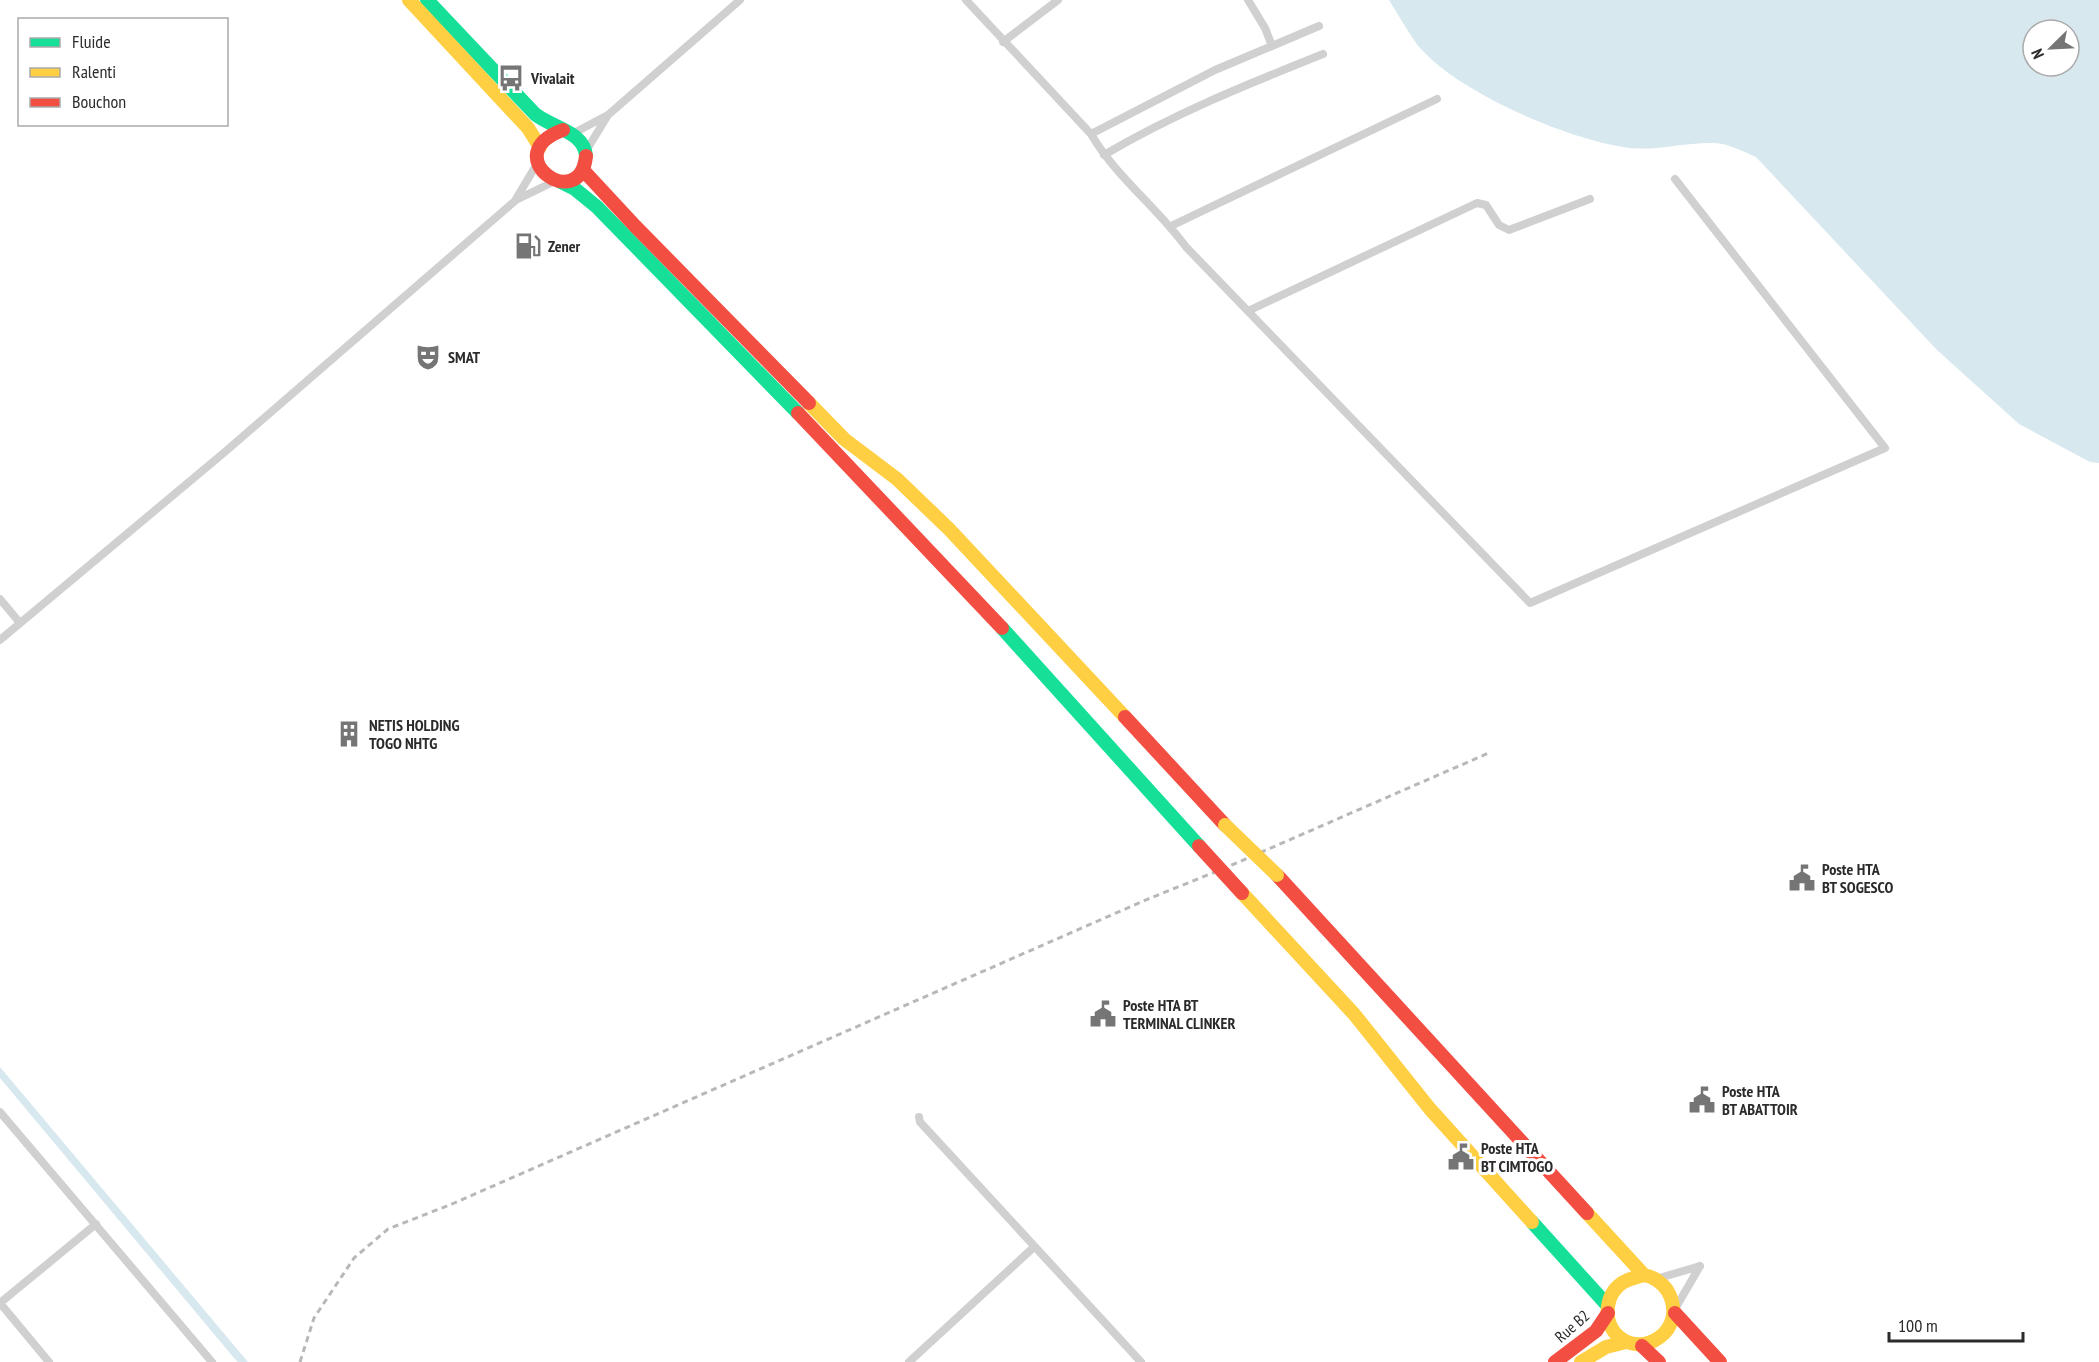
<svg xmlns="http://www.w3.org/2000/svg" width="2099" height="1362" font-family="'PT Sans Narrow',sans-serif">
<rect width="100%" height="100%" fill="#fff"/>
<path fill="#d7e8ef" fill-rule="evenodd" d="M1389,0H2099V463L2090,462L2019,424L1937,350L1756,157C1742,151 1727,143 1713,143C1686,142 1657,151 1630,148C1570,141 1453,91 1416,43C1406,29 1398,14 1389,0ZM2033,30H2069V66H2033Z
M0,1067L248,1362H238L234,1358L0,1078Z"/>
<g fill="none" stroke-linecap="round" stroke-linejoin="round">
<path stroke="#d0d0d0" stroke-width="8" d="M966,0L1091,134C1116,177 1157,207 1186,247L1530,603L1885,448L1675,179
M1248,0L1265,28L1272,46L1319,26
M1003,42L1058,0
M572,134L608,115L740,0
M1091,134L1215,70L1272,46
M586,151L608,115
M1104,155C1173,114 1248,84 1323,54
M516,199L538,162
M1171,226L1437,99
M1248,311L1477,203L1486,205L1499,225L1509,230L1590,199
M0,599L20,623
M0,640L226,451L516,200L555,181
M0,1112L212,1362
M919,1117L920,1122L1141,1362
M1656,1279L1700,1266
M0,1303L96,1224
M0,1303L49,1362
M1675,1309L1700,1266
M909,1362L1034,1247"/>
<path stroke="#16e098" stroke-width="14" d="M427,0L535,114C552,128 584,131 586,156
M561,182L575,189L597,207L798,413
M1002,628L1199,846
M1532,1222L1608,1306"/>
<path stroke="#ffcf43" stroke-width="14" d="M409,0L528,128L540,147
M809,403L844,439L897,479L949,529L1125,717
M1242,893L1354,1014L1430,1109L1532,1222
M1587,1213L1644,1275C1654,1277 1661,1282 1667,1290C1691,1330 1640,1362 1615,1333C1603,1318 1606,1294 1622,1283C1628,1279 1637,1277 1644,1275
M1581,1362L1606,1347L1626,1342"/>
<path stroke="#f24e42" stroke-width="14" d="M563,130C495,155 580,216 586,156
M583,170L635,226L809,403
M798,413L1002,628
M1125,717L1225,825
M1277,875L1587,1213
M1675,1313L1720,1362
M1642,1346L1659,1362
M1555,1362L1596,1331L1608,1313"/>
<path stroke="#b8b8b8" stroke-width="3" stroke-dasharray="6 4.5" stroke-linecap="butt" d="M300,1362L314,1318L354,1258L388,1229L452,1204L1148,899L1225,868L1491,752"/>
<path stroke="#ffcf43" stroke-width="14" d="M1225,825L1277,875"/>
<path stroke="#f24e42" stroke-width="14" d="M1199,846L1242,893"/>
</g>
<defs>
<g id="bus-bare" transform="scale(2.07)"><path d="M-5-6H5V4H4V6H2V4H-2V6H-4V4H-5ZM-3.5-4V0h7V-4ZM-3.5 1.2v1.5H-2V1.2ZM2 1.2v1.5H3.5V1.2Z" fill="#757575" stroke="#fff" stroke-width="2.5" paint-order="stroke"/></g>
<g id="fuel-bare" transform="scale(2.07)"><path d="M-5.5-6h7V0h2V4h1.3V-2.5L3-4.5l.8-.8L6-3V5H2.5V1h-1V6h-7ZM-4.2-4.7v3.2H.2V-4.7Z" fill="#757575" stroke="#fff" stroke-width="2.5" paint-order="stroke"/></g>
<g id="theatre-bare" transform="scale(2.07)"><path d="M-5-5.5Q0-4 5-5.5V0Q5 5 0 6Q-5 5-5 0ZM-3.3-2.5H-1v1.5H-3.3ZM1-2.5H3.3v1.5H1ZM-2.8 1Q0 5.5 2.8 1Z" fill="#757575" stroke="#fff" stroke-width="2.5" paint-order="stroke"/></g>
<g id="building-bare" transform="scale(2.07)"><path d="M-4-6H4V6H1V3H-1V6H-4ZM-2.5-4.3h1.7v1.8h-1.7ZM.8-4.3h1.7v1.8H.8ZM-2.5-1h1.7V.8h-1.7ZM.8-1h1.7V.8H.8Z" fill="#757575" stroke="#fff" stroke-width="2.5" paint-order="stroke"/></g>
<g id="civic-bare" transform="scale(2.07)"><path d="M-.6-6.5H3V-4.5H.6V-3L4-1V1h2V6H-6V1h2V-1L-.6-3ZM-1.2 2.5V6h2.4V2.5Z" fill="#757575" stroke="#fff" stroke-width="2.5" paint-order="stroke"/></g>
</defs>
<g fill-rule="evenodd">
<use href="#bus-bare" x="511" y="78"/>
<use href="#fuel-bare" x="528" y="246"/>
<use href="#theatre-bare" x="428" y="357"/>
<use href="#building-bare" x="349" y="734"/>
<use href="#civic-bare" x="1802" y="878"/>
<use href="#civic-bare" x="1103" y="1014"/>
<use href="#civic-bare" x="1702" y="1100"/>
<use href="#civic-bare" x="1461" y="1157"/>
</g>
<g text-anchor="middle" stroke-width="6" stroke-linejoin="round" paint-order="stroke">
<g font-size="16" font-weight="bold" fill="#2b2b2b" stroke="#fff" text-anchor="start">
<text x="531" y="84">Vivalait</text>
<text x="548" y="252">Zener</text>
<text x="448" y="363">SMAT</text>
<text x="369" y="731">NETIS HOLDING<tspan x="369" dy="18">TOGO NHTG</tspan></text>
<text x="1822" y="875">Poste HTA<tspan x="1822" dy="18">BT SOGESCO</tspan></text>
<text x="1123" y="1011">Poste HTA BT<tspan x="1123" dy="18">TERMINAL CLINKER</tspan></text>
<text x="1722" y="1097">Poste HTA<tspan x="1722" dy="18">BT ABATTOIR</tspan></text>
<text x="1481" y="1154">Poste HTA<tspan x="1481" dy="18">BT CIMTOGO</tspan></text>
</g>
<g font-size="16" fill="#2b2b2b" stroke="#fff">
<text transform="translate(1572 1326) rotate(-41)" y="6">Rue B2</text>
</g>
</g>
<rect x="18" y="18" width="210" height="108" fill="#ffffff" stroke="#aaaaaa" stroke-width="1.5"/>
<rect x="30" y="38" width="30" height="9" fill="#16e098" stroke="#aaaaaa" stroke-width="1.5"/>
<text x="72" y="48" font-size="18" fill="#2b2b2b">Fluide</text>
<rect x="30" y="68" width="30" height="9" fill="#ffcf43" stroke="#aaaaaa" stroke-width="1.5"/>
<text x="72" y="78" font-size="18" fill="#2b2b2b">Ralenti</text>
<rect x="30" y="98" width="30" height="9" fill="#f24e42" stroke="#aaaaaa" stroke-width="1.5"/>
<text x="72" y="108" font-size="18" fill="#2b2b2b">Bouchon</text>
<g transform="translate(2051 48) rotate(246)"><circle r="28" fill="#ffffff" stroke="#aaaaaa" stroke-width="1.5"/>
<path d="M0-4.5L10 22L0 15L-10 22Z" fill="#757575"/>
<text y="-9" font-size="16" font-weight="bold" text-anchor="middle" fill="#2b2b2b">N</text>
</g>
<path d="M1889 1332v9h134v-9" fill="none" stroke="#2b2b2b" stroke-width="3"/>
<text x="1898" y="1332" font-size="18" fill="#2b2b2b" stroke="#ffffff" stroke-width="4.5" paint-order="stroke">100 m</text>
</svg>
